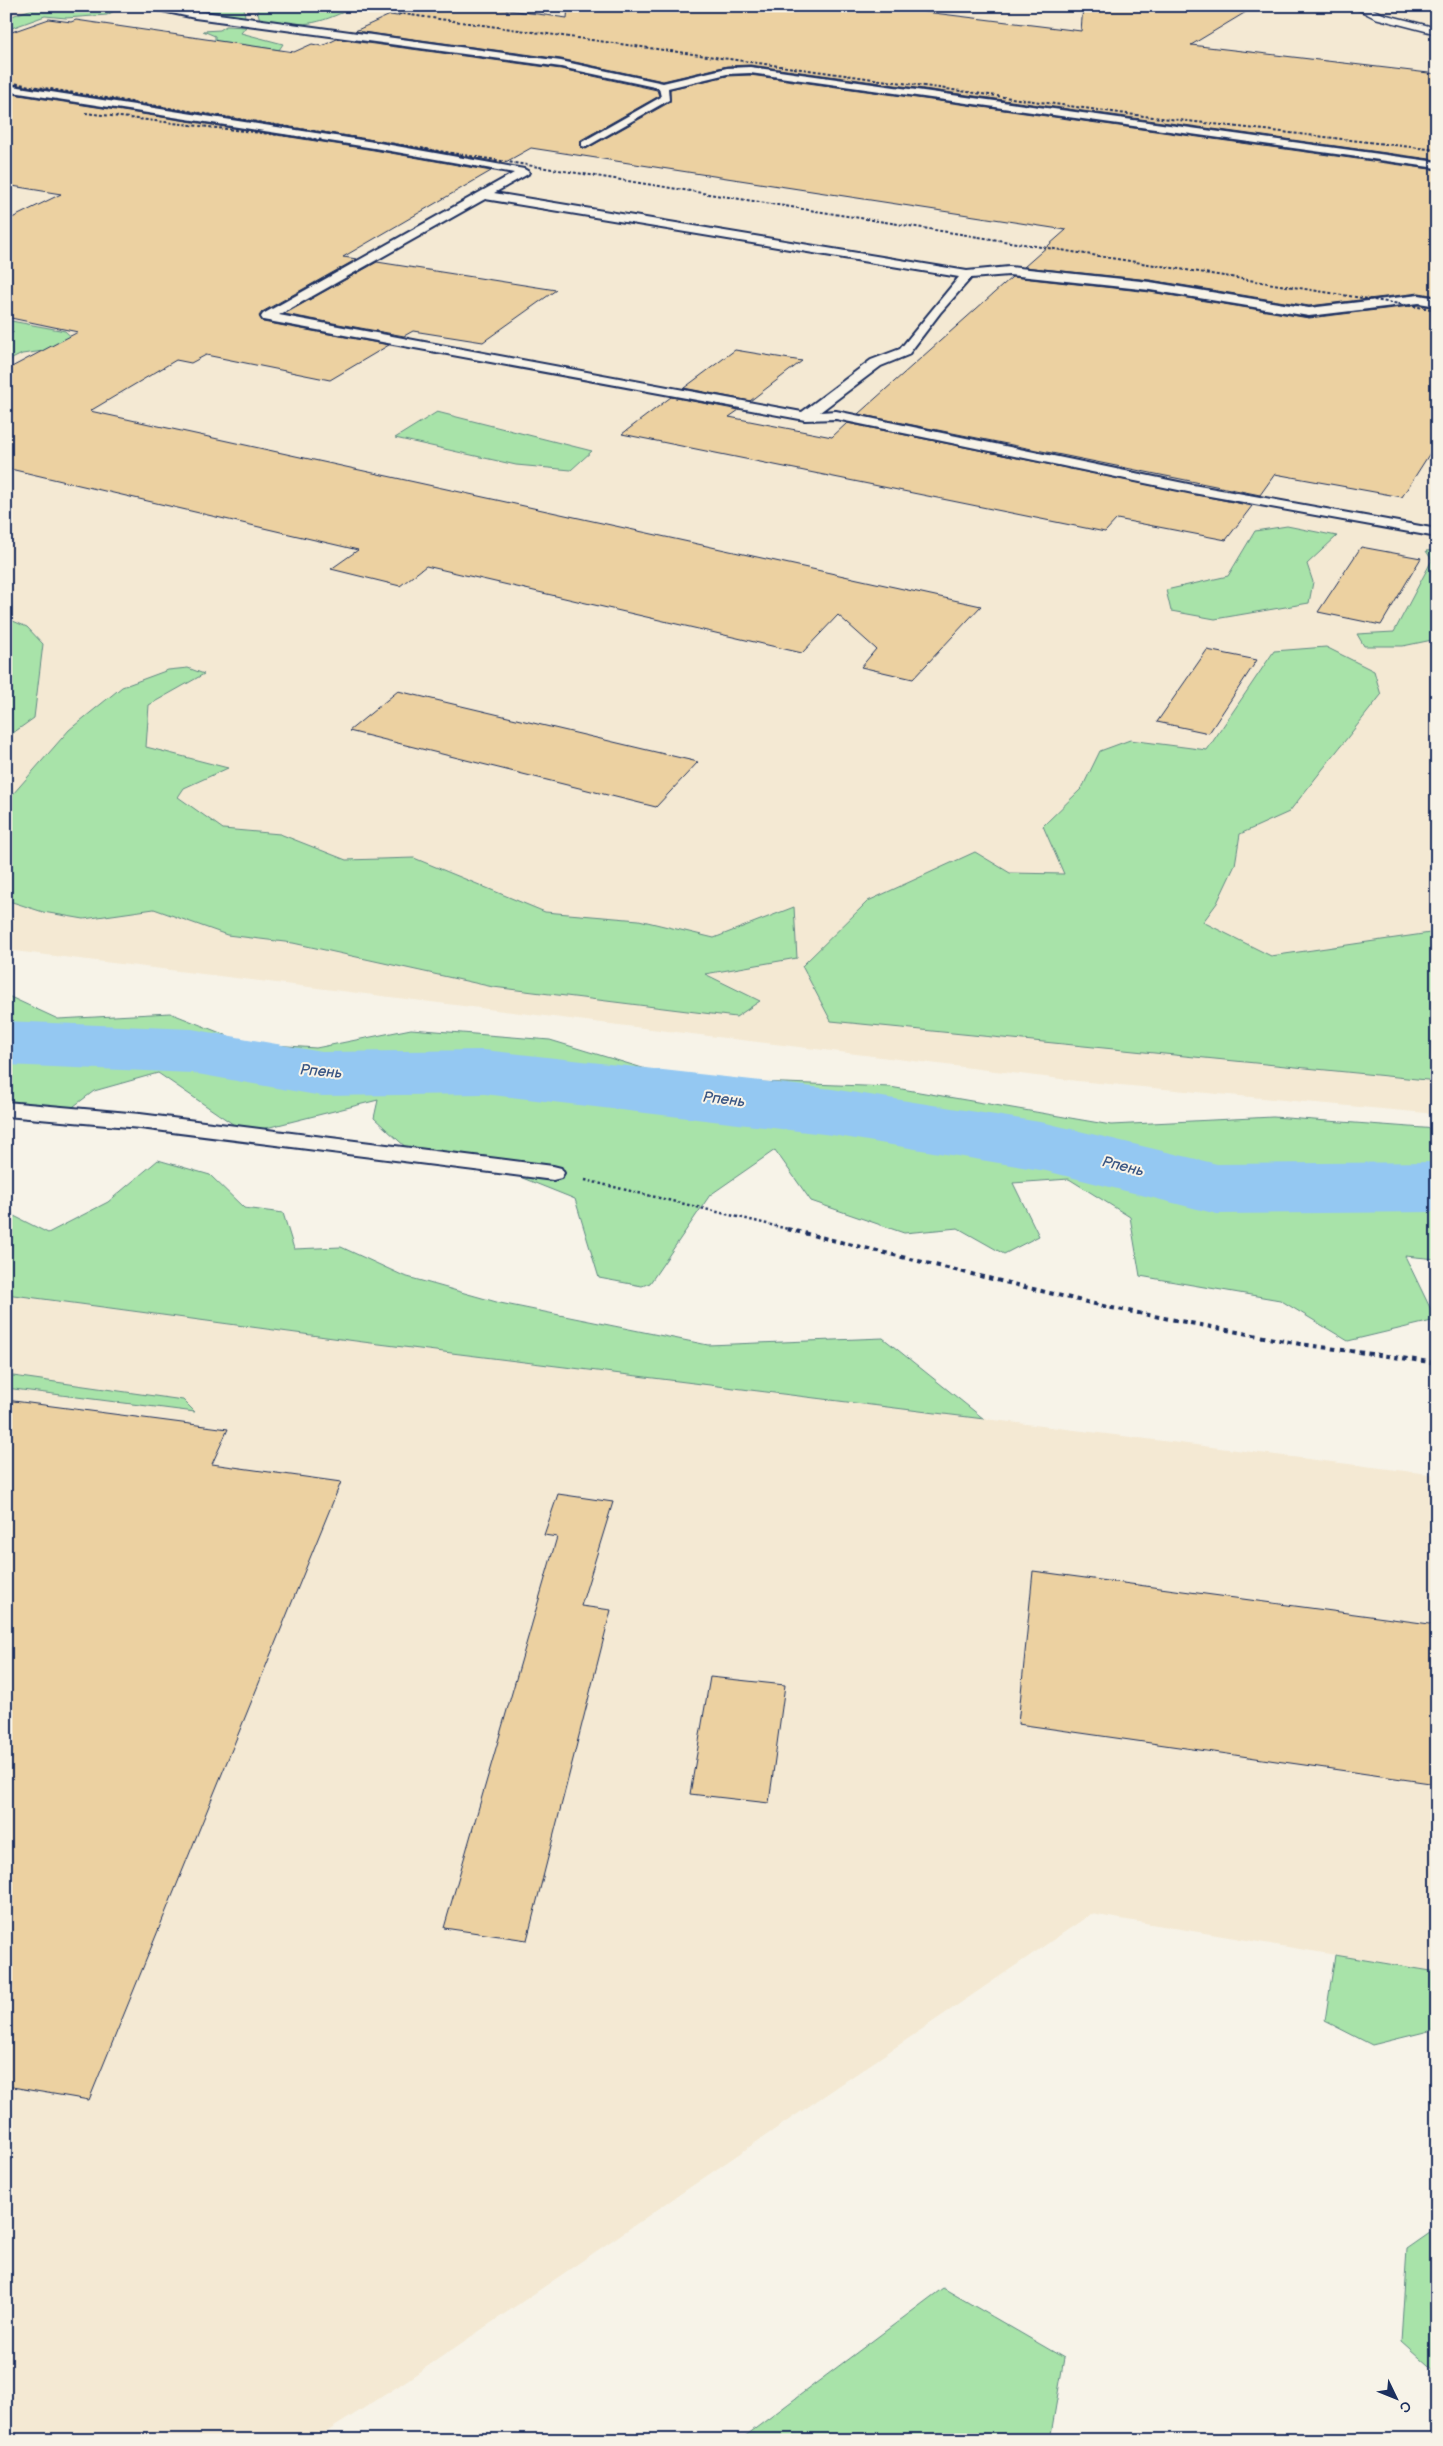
<svg xmlns="http://www.w3.org/2000/svg" width="1443" height="2446" font-family="'Balsamiq Sans',sans-serif">
<rect width="100%" height="100%" fill="#f7f3e8"/>
<filter id="ink" filterUnits="userSpaceOnUse"><feTurbulence type="fractalNoise" baseFrequency=".02" numOctaves="2"/><feDisplacementMap in="SourceGraphic" scale="10" xChannelSelector="R" yChannelSelector="G"/><feConvolveMatrix kernelMatrix="1 2 1 2 8 2 1 2 1" color-interpolation-filters="sRGB"/></filter>
<g filter="url(#ink)">
<path fill="#f4e9d3" d="M6,6H1437V1114L1077,1081L6,950Z
M6,1294L363,1342L1437,1475V1972L1091,1914L397,2387L314,2440H6Z"/>
<path fill="#a8e3a9" stroke="#628984" d="M41,6H111L116,10L107,15L66,18L45,16L6,30V18Z
M183,6H244L245,18L203,12Z
M256,6H350L348,10C309,28 301,25 260,20Z
M226,26L246,27L241,33L283,44L279,50L215,41V36L203,31L220,30Z
M6,320L65,331L77,342L58,349L22,354L6,362V336L14,332L6,329Z
M437,412L592,451L571,470L516,465L395,438Z
M1287,526L1337,536L1307,564L1313,582L1309,603L1215,619L1171,611L1166,590L1228,576L1255,531Z
M1437,550V639L1403,646H1364L1357,634L1394,632L1432,560L1426,551Z
M6,618L27,627L43,644L34,718L6,738Z
M1326,647L1374,671L1381,695L1289,812L1240,834L1235,865L1217,903L1203,922L1271,956L1437,932V1081L831,1021L802,966L868,901L975,852L1010,873L1064,874L1043,826L1082,788L1100,751L1130,740L1207,750L1274,651Z
M188,668L204,674L149,705L146,747L228,768L184,788L178,797L223,829L280,834L346,860L414,858L545,912L639,920L714,938L794,907L797,958L705,974L760,1001L736,1017L493,987L293,943L227,935L154,909L84,919L43,912L6,900V802L69,730L122,687L168,670Z
M6,995L58,1019L170,1013L246,1043L316,1048L411,1029L550,1040L679,1079L890,1087L1111,1125L1273,1117L1437,1129V1259L1405,1256L1436,1320L1348,1341L1280,1300L1140,1276L1130,1217L1069,1179L1013,1183L1039,1236L1004,1254L958,1228L904,1233L811,1201L775,1150L710,1195L650,1283L642,1286L599,1278L575,1199L515,1175L422,1162L374,1118L378,1100L246,1133L158,1073L94,1091L58,1118L6,1116Z
M158,1160L210,1175L244,1208L283,1213L294,1249L341,1247L404,1276L500,1303L708,1345L883,1338L984,1419L363,1342L6,1294V1212L48,1233L108,1202Z
M6,1375L183,1400L195,1412L6,1388Z
M1335,1955L1437,1972V2029L1372,2045L1325,2021Z
M1437,2228V2373L1401,2341L1407,2249Z
M943,2288L1064,2358L1050,2440H740Z"/>
<g fill="none" stroke-linecap="round" stroke-linejoin="round">
<path fill="#94c8f2" fill-rule="evenodd" d="M6,1021L192,1029L322,1052L484,1050L832,1089L1046,1123L1217,1164L1437,1162V1212L1217,1214L1046,1171L832,1135L484,1094L322,1096L192,1073L6,1065Z"/>
</g>
<path fill="#ecd1a1" stroke="#1b2f5e" d="M419,6H479L567,18L568,6H876L1081,31L1083,6H1256L1191,45L1437,74V160L750,65L727,66L663,81L561,59L355,31L390,15L397,16Z
M49,19L71,22L76,20L294,52L312,44L322,46L337,39L561,69L657,90L659,96L581,140V147L586,149L670,102V89L727,76L750,75L1437,170V296L1419,293L1309,306L1150,280L1024,267L1066,230L531,148L504,163L374,140L6,83V34Z
M6,93L374,150L491,171L343,257L357,259L262,312L259,316L263,322L389,345L330,380L206,355L191,363L176,360L90,411L981,606L913,679L861,667L876,649L838,615L802,653L426,566L400,586L331,569L358,550L6,468V370L78,332L6,317V221L61,194L6,185Z
M377,262L556,290L483,342L413,331L404,336L284,314Z
M1012,277L1150,292L1309,318L1419,305L1437,308V442L1402,497L1275,474L1260,495L858,414Z
M735,350L802,361L750,401L684,388Z
M671,397L739,410L729,417L832,437L847,423L1252,506L1226,540L1117,519L1105,532L622,434Z
M1361,547L1421,558L1381,625L1318,612Z
M1207,650L1257,660L1209,733L1157,722Z
M398,691L698,762L656,807L349,731Z
M6,1400L228,1429L212,1464L341,1482L89,2100L6,2086Z
M558,1494L613,1502L581,1606L611,1610L527,1940L444,1928L557,1537L544,1535Z
M1033,1571L1437,1625V1784L1018,1724Z
M710,1677L785,1685L769,1803L690,1794Z"/>
<g fill="none" stroke-linecap="round" stroke-linejoin="round">
<g stroke="#1b2f5e" stroke-width="4">
<path id="service" d="M139,6H160L561,61L663,83L727,68L750,67L1437,162V168L750,73L727,74L668,88L669,100L586,147L582,146V142L661,97L659,88L561,67L195,18Z
M6,85L374,142L524,169L529,172L528,174L494,193L967,271L1009,267L1150,282L1309,308L1419,295L1437,298V306L1419,303L1309,316L1150,290L1009,275L971,278L940,313L908,355L881,366L820,412L836,411L1193,485L1437,529V537L1193,493L836,419L805,420L263,320L261,317L263,314L514,173L374,148L6,91ZM485,199L959,277L900,349L871,360L802,412L279,315Z
M6,1102L140,1114L553,1166L561,1168L564,1173L561,1178L553,1180L140,1128L6,1116Z"/>
</g>
<g stroke="#1b2f5e" stroke-width="3">
<path id="minor" d="M1351,6H1366L1383,14L1437,28V34L1375,18Z"/>
</g>
<path stroke="#1b2f5e" stroke-width="2.5" stroke-dasharray="2.5 2.5" stroke-linecap="butt" d="M585,1180L792,1230"/>
<path stroke="#1b2f5e" stroke-width="4" stroke-dasharray="4.5 4.5" stroke-linecap="butt" d="M787,1229L1107,1307L1300,1344L1437,1363"/>
<use href="#service" fill="#f7f3e8" fill-rule="evenodd"/>
<use href="#minor" fill="#f7f3e8" fill-rule="evenodd"/>
<path stroke="#1b2f5e" stroke-width="2" stroke-dasharray="3 2" stroke-linecap="butt" d="M318,6L403,14L1127,114L1437,150
M6,82L1437,310
M85,113L323,140"/>
</g>
</g>
<g text-anchor="middle" stroke-width="4" stroke-linejoin="round" paint-order="stroke">
<g font-size="15" font-style="italic" fill="#395583" stroke="#f7f3e8">
<text transform="translate(321 1071) rotate(5)" y="5">Рпень</text>
<text transform="translate(724 1099) rotate(7)" y="5">Рпень</text>
<text transform="translate(1123 1166) rotate(14)" y="5">Рпень</text>
</g>
</g>
<rect width="1443" height="2446" fill="none" stroke="#f7f3e8" stroke-width="25"/>
<rect x="12" y="12" width="1418" height="2421" fill="none" stroke="#1b2f5e" stroke-width="2" filter="url(#ink)"/>
<g transform="translate(1396 2398) rotate(133)" stroke="#f7f3e8" stroke-width="4" paint-order="stroke">
<path d="M0-4L9 19L0 12L-9 19Z" fill="#1b2f5e"/>
<text y="-8" font-size="14" font-weight="bold" text-anchor="middle" fill="#1b2f5e">С</text>
</g>
</svg>
